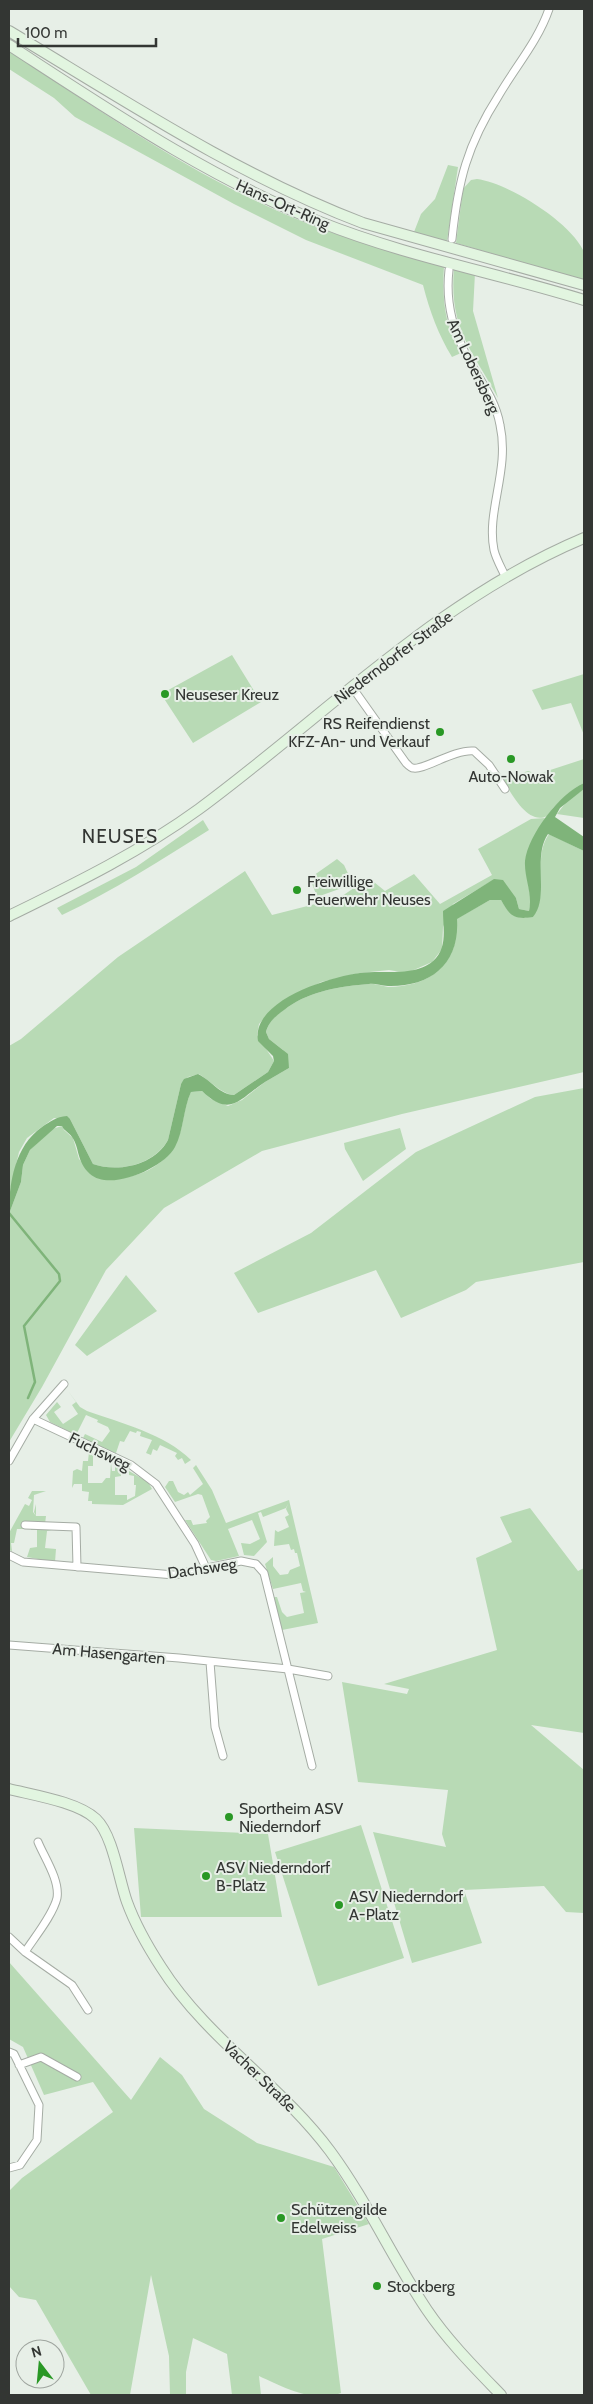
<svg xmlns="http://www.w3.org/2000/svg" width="593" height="2404" font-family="Cabin,sans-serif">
<rect width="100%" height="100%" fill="#e7efe7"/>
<path fill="#b8dab5" d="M9,51C87,102 164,156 248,197C309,228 378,249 444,266C442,297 444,326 461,353L452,357C438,334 430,312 423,285L306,240L234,204L75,117L54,98L9,69Z
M448,165L458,167L447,241L414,232L421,214L435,199Z
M477,179C508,183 569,221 583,250C587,257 584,272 584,281L456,243L463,189L471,180Z
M454,268L475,273L473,311L498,398C471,348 449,329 454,268Z
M232,655L261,702L193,743L161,694Z
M584,674V735L571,703L542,710L532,690Z
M584,759V783C573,788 563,798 554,807C552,809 549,814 547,816C528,826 510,792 503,779L528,771L538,774Z
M584,789V818L557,814L567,801Z
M545,818L525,863L531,901L529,911L519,909L516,898L490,882L453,904L443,927L442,949L432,962L407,973L389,970L360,973L321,982L273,1008L259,1024L257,1035L274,1061L268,1072L234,1095C223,1095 209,1080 199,1074L188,1077L181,1084L168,1140C154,1165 118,1173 93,1164L70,1119L54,1118L27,1138L19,1152L9,1195V1046L21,1039L118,957L245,871L272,915L339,898L369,878L385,891L414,874L440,904L492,875L478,849L531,819Z
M203,820L209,830C161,860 113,891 62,915L57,908L136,867Z
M549,834L584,851V1072L402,1114L262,1151L164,1208L106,1270L42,1387L9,1442V1214L21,1182L23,1165L30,1150L52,1129L62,1126L64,1130L73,1138L79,1159L97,1178C133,1182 168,1169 180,1133C184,1119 185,1104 191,1092L202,1091L211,1099L228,1106L242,1100L265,1082L289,1068L283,1050L269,1039L266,1032C269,1020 278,1014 288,1007C311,991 341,986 369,984C375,983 381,986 388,987C429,987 461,964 456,919L490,900H501C509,914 516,920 533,917C535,911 539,904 540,898C543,877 536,852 549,834Z
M337,859L344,865L353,884L317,897L310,878Z
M584,1088V1262L476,1282L466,1290L401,1318L376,1270L258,1313L234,1273L311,1233L416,1152L535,1097Z
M400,1128L406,1149L363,1181L345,1149L344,1143Z
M126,1275L157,1311L87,1356L75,1345Z
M68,1391L80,1407L87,1411C121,1423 165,1434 191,1460L185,1464L182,1458L178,1460L175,1456L177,1453L160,1445L157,1451L153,1449L151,1455L146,1453L152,1440L140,1436L141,1432L137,1431L136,1433L130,1431L124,1442L120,1441L116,1453L111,1452L83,1438L85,1434L102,1442L110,1431L108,1427L97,1422L98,1420L86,1415L76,1435L50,1422L46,1415L57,1402L61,1407L54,1412L63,1424L78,1414L72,1405L76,1402Z
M89,1452L93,1455V1466H88V1483H102L106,1478H110L111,1463L112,1471H115V1464L121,1467V1476L115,1477V1495H127V1500L135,1496L136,1485H134V1476L129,1475V1471L148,1482L152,1489L123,1505L92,1504V1501H88L89,1492L82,1491V1484H74L72,1488L73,1471L77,1469L82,1471L83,1461H88Z
M196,1465L212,1490L226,1523L289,1500L318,1623L282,1630L274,1597H277L282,1612L287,1617L304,1613L300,1593L306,1592L303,1591L301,1583L273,1589L265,1564L273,1557V1566L280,1575L288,1574L290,1570L300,1566L297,1553H295L294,1549L291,1550L289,1544L274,1546L275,1530L278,1532L289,1527L285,1517L289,1515L286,1509L288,1504L286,1508L263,1517L261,1512L258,1513L267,1542L254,1556L244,1555L241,1543L250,1544L260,1539L252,1520L228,1529L239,1556L216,1561L211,1560L185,1520H191L193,1525L207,1523L206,1521L210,1517L202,1495L198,1494L175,1502L165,1487L169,1481H173L178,1492L184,1495L188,1492L190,1495L203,1484L193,1468Z
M32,1491H46L34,1495L33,1512L36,1516L34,1512L36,1504V1516H46L45,1524L23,1523V1529H17L14,1543H11L12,1551L9,1550V1533L25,1504L29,1506L32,1500L28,1498Z
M530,1508L578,1571L584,1568V1733L531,1725L584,1770V1913L566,1912L544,1886L464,1890L482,1943L412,1963L373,1832L446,1847L442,1834L448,1790L358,1782L342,1682L407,1694L409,1689L384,1684L497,1650L476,1558L512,1542L500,1517Z
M31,1526L52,1527V1530L47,1531L45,1548L56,1549L55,1562L27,1557L30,1548L37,1547V1530H31Z
M361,1825L404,1958L318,1986L275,1852Z
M134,1828L268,1834L282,1917H141Z
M9,1962L131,2100L160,2057L182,2075L204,2109L257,2143L334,2167L369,2224L322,2239L341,2393C315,2404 283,2387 259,2376L261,2395H232L227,2354L193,2338L186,2372V2395H170L169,2356L151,2275L130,2395H91L36,2300L19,2297L9,2286V2191L22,2178L113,2112L93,2082L44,2095L23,2047L9,2039Z"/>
<path fill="#7fb47a" d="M584,783V789L560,808L555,817L584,837V851L548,834C532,857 550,897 533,917C514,920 510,916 501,900H490L457,919C460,964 431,987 388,986C381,986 375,983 369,984C341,986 311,991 288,1007C279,1014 269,1020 266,1032L269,1039L288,1054L289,1068C281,1073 273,1077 265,1082C240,1098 231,1119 202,1091L191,1092C183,1109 184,1130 175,1147C164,1168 110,1192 90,1174C76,1161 80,1148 72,1137C69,1132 64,1131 62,1126H57L30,1150L23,1165L21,1182L9,1214C9,1182 15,1146 42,1127C51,1121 56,1117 67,1116L70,1119L93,1164C118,1173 155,1165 168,1140L181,1084L184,1079L198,1074C211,1080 220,1095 234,1095L268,1072L274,1061L273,1056L258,1041C251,1001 329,977 360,973C382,970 415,977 433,961C448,948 443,928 443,911L494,879L503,880L516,898L519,909L529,911C533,894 524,878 525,861C528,835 560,793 584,783Z"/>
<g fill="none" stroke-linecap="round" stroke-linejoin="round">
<path stroke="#7fb47a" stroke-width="2.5" d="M9,1213L59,1274L60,1281L24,1326L35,1382L28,1398"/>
<g stroke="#a5aca4" stroke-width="9">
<path id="street" d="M452,239C458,181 467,145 499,95C516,66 538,41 549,9
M449,270C445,305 454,334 471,364C483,384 496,402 500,425C510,470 486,511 494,550C496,559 502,569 506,578
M352,687L406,763C407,764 411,768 413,768C423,771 454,749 474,751L489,765L505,789
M33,1419L131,1465L156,1484L195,1544L206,1568
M9,1461L33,1419L64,1384
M25,1525L76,1527L77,1567
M9,1555L23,1562L174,1575L241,1561L256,1564L264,1573L312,1766
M9,1645L179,1658L288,1669L328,1676
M210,1662L215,1727L223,1756
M9,1937L25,1952L72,1985L88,2010
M25,1952C34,1938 53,1915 57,1898C60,1880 44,1857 38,1842
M9,2052L14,2054L39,2105L37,2140L20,2165L9,2168
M19,2065L41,2057L77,2077"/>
</g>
<g stroke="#a5aca4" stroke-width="12">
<path id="secondary" d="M9,31C124,100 237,175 363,223L584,285
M9,45C109,110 209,178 320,222C405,256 497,273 584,300
M9,916C74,884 140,852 199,809C325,716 438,599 584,538
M9,1789C33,1795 78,1802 96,1819C113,1835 119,1880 127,1902C135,1924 148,1947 161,1967C206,2038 280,2084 330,2151C367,2201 392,2258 427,2310C448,2341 475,2368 501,2395"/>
</g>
<use href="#street" stroke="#fff" stroke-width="7"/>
<use href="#secondary" stroke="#e2f5e0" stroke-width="10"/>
</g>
<g fill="#299825" stroke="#e7efe7" stroke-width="2">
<circle cx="165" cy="694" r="5"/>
<circle cx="440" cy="732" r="5"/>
<circle cx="511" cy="759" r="5"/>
<circle cx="297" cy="890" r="5"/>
<circle cx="229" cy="1817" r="5"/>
<circle cx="206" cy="1876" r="5"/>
<circle cx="339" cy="1905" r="5"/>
<circle cx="281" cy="2218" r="5"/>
<circle cx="377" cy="2286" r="5"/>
</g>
<g text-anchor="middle" stroke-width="4" stroke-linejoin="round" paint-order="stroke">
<g font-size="16" fill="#333633" stroke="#e7efe7">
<text transform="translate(283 204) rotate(24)" y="6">Hans-Ort-Ring</text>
<text transform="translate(474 366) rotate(65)" y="6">Am Lobersberg</text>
<text transform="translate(393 657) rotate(-37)" y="6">Niederndorfer Straße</text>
<text transform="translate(100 1451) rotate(26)" y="6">Fuchsweg</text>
<text transform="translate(202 1568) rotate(-8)" y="6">Dachsweg</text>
<text transform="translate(109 1653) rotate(5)" y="6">Am Hasengarten</text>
<text transform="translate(260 2076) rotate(44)" y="6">Vacher Straße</text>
</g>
<g font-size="16" fill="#333633" stroke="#e7efe7" text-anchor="start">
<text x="175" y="700">Neuseser Kreuz</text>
<text x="430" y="729" text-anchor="end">RS Reifendienst<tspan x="430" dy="18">KFZ-An- und Verkauf</tspan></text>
<text x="511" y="782" text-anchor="middle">Auto-Nowak</text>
<text x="307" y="887">Freiwillige<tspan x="307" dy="18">Feuerwehr Neuses</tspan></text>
<text x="239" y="1814">Sportheim ASV<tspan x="239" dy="18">Niederndorf</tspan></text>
<text x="216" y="1873">ASV Niederndorf<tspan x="216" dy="18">B-Platz</tspan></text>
<text x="349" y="1902">ASV Niederndorf<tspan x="349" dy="18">A-Platz</tspan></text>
<text x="291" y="2215">Schützengilde<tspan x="291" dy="18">Edelweiss</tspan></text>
<text x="387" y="2292">Stockberg</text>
</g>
<g font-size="19" letter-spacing="1" fill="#333633" stroke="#e7efe7">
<text x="120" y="843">NEUSES</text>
</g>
</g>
<rect width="593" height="2404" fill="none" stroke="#333633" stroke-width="20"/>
<g transform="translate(40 2364) rotate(344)"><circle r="24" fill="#e7efe7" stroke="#9fa59f"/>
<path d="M0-4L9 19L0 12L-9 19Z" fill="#299825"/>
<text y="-8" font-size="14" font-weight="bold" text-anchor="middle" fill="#333633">N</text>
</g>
<path d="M18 38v8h138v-8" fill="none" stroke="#333633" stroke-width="2.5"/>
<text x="25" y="38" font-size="15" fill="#333633" stroke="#e7efe7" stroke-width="4" paint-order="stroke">100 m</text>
</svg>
